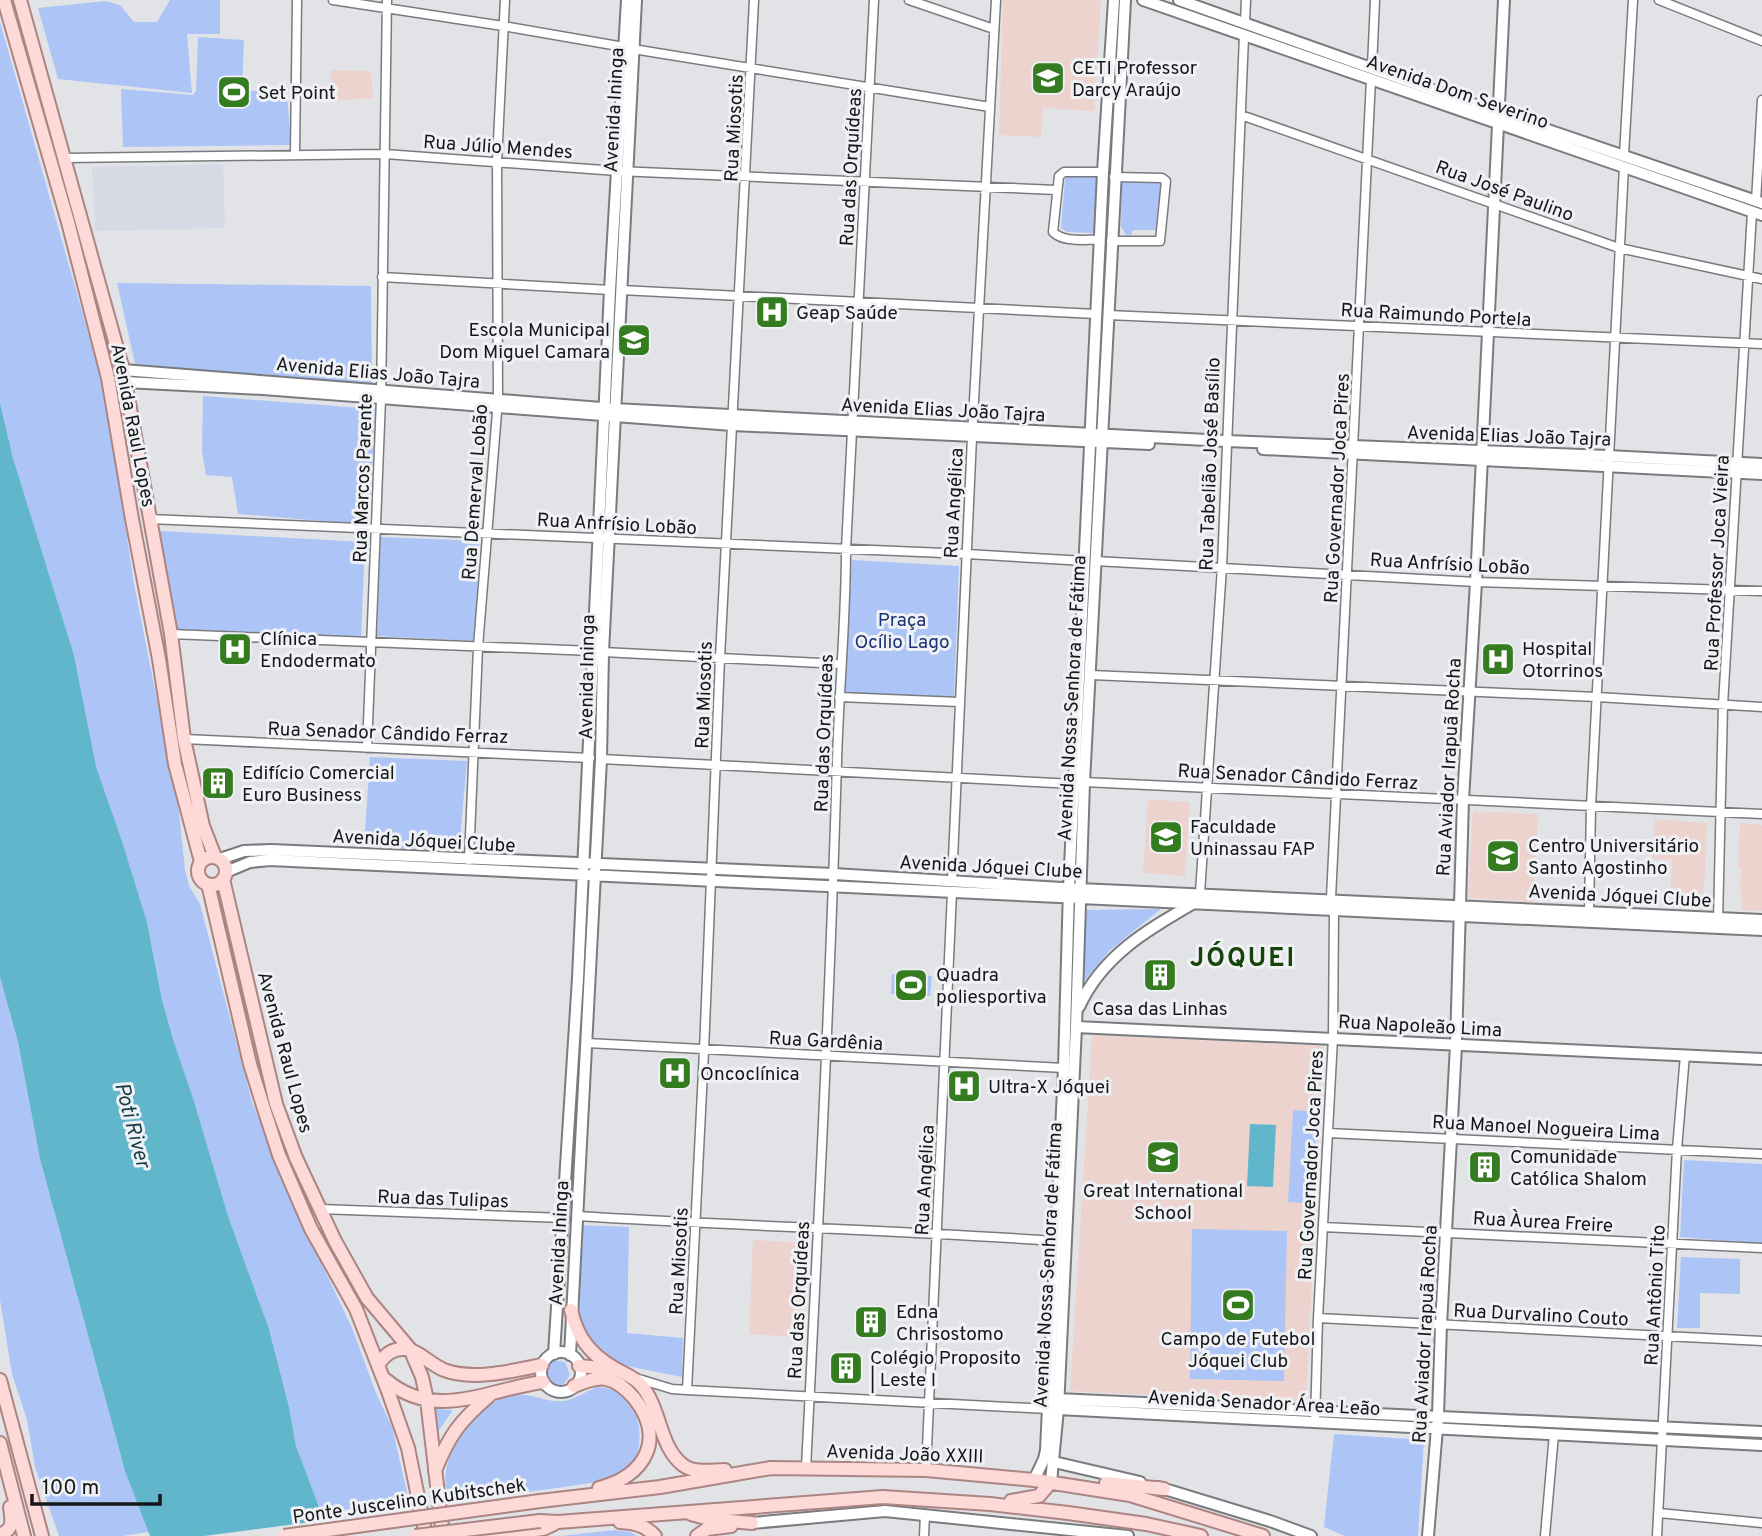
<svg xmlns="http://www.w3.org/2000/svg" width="1762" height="1536" font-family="Overpass,sans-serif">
<rect width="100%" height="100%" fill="#e2e3e7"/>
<path fill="#d5dae5" d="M223,164L225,228L95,231L92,167Z"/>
<path fill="#edd3cd" d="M1003,0H1101L1094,111L1043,108L1041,137L999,135Z
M331,70L371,71L373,98L331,101Z
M1148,799L1190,802L1185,876L1143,873Z
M1473,811L1538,814L1533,902L1468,898Z
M1655,819L1707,823L1703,910L1670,908L1672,860L1652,859Z
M1740,823L1762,825V911L1741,910L1742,891H1740L1741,869L1738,868Z
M1092,1035L1323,1046L1306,1403L1070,1391Z
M753,1240L804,1243L799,1337L749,1334Z"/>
<path fill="#e2d9c4" d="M755,306L790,307L789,317L755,316Z"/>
<path fill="#adc4f7" d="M170,0H220V34H187L192,93L58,79L38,8L106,1L120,5L134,22H157Z
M0,22L106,396L134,584L179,812L185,870L189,886L200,904L252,1102L288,1192L352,1328L376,1393L392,1427L407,1492L405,1504L321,1512L296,1446L289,1407L269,1329L228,1216L194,1101L173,1039L162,1000L147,922L123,844L95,767L74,655L13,458L0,403Z
M198,37L244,40L242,90L287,93L291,145L123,147L121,89L193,95L196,91Z
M1068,176L1098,177L1097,233L1067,232L1061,228L1065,179Z
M1131,178V182L1160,183L1163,181L1162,227L1166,233L1157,237L1156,230H1133L1131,235H1126L1121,227L1122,180Z
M117,283L371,286L372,386L136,368Z
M203,396L375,409L369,525L238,514L232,477L206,475L202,451Z
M160,531L365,542L361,638L176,629Z
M381,537L479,541L475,641L377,636Z
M852,560L959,566L954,700L843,694Z
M370,757L467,761L459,851L364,846Z
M1161,909L1109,951L1081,985L1083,910Z
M892,974L932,976L930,996L891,994Z
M0,977L18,1042L40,1159L125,1471L149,1532L122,1536H59L35,1467L27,1420L12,1374L0,1300Z
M1293,1110L1317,1112L1313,1204L1288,1202Z
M1684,1160L1762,1164V1244L1680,1237Z
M579,1225L629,1227L627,1333L683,1338L682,1377L622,1365L589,1346L576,1312Z
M1192,1229L1287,1231L1284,1381L1190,1379Z
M1681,1257L1740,1259V1294L1700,1293V1328H1677Z
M553,1360L565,1362L570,1375L561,1388L550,1384L544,1374L547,1365Z
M598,1387C607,1388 616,1389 624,1395C640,1411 645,1443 633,1462C627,1471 615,1476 606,1481L448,1503C447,1493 444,1481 446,1471C451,1440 481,1399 515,1395C531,1393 548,1403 563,1401C572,1401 588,1390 598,1387Z
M434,1409L453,1410L437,1433Z
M1334,1434L1424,1440L1418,1536H1345L1324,1527Z
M615,1530L630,1532L637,1536H561Z"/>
<path fill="#61b6cc" d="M0,403L13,458L74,655L96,767L123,844L147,922L162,1000L173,1039L194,1101L228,1216L269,1329L289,1407L296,1446L321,1512L324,1536H150L125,1471L40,1159L18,1042L0,977Z
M1250,1124L1276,1125L1273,1187L1247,1186Z"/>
<path fill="#e2e3e7" d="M326,1520L328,1536H204Z"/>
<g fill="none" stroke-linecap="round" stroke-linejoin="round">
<g stroke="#7a7b7f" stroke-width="11">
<path id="street" d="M333,0L503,26L624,47
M909,0L994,29
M1659,0L1762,41
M1245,22L1246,0
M633,49L990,107
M1372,67L1375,0
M1241,115L1619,248L1762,279
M295,154L297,0
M1624,155L1633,0
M64,158L385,154L617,171L1056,190
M1756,201L1762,100
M1100,240C1086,239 1064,243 1053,232L1059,176L1064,172H1103
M1111,241H1160L1166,181L1162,178L1114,177
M382,277L610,290
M621,290L1096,314
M1108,315L1762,344
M149,519L967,554L1085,561
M1095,561L1476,582L1762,591
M171,634L592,651
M603,652L840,664
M1091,675L1597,697L1762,707
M839,697L959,702
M184,739L590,758
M367,748L381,399L387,0
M601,759L1074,784
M1084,782L1762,814
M469,860L478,647L498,400L497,161L505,0
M952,881L972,437L996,0
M1200,893L1222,567L1244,36
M1331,898L1371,79
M1589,912L1591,806L1624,167
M1718,922L1723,705L1752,212
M587,1043L1064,1068
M1328,1133L1762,1154
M320,1209L565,1218
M577,1216C736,1226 896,1230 1055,1241
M1323,1227L1762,1248
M1318,1318L1762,1341
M639,1379L672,1389L687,1390L1047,1409
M687,1390L704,1051L720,658L754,0
M1315,1422L1318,1318L1333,1038L1334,910
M806,1468C818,1233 830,997 837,761C839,690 846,620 846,549L874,0
M926,1470L952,892
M1659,1513L1762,1523
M924,1536L925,1515
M1545,1536L1554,1434
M1657,1536L1677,1149L1685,1055"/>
</g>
<g stroke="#7a7b7f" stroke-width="14">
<path id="secondary" d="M1143,0L1762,215
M1179,0L1498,113L1762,203
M123,370L614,409L1226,441L1608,456L1762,464
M125,382L263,389L732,425L1149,444
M1263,449L1762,474
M220,859L244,851L271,850L834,874L1079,889L1762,920
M226,872L250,862L270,860L1762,930
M1079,1007C1102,956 1147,930 1194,903
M1076,1027L1762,1059
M541 1372a20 20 0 1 1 40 0a20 20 0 1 1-40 0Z
M554,1354L578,978L610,290L627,0
M570,1355L601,759L603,652L636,0
M1058,1399L1762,1432
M1058,1409L1762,1445
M1054,1462L1140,1482
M1034,1480L1044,1459L1046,1450L1064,1068L1069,888L1103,172L1114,0
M1051,1482L1058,1409L1076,1027L1084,782L1125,0
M1158,1487L1270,1521L1311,1536
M752,1523L885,1511L1128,1536
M1428,1536L1438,1416L1441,1325L1456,1045L1463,800L1476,582L1504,0"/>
</g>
<g stroke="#ac8583" stroke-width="16">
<path id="primary" d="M4,0L68,222L108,378L132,519L159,659L175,764L201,862
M20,0L123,370L171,634L184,739L203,826L215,857
M198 871a14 14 0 1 1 28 0a14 14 0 1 1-28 0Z
M223,879L276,1104L296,1158L335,1241L367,1298L410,1349L422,1377L427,1400L443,1536
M208,884L250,1064L264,1109L279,1155L311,1229L356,1309L388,1391L408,1448L426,1536
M571,1310C577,1337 590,1354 614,1368C624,1374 633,1376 641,1385C661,1408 659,1447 683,1465C695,1474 711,1470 725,1470
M378,1365C384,1355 393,1348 405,1349C418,1350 431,1365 444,1370C473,1381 512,1371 542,1365
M579,1366L612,1369
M0,1380L42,1536
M386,1380C436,1422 488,1389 543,1382
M574,1386C584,1382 596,1377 606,1379C617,1381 627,1390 634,1398C666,1438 646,1476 599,1488
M0,1443L24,1536
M435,1471C449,1435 460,1421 489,1396
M1106,1483L1164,1489
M540,1501L660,1487L771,1468L926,1470L1034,1480L1130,1495L1263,1536
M1011,1501L1039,1496L1051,1482
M691,1514L709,1519L752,1523
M540,1521L558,1522L883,1497L990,1504L1068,1513L1146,1524L1201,1536
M620,1522C635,1523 645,1525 655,1536
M0,1535C14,1529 12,1521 10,1507
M489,1536L543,1529L554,1524
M697,1536L707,1529L731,1526"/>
</g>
<use href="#street" stroke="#fff" stroke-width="8"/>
<use href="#secondary" stroke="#fff" stroke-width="10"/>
<use href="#primary" stroke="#fdd9d7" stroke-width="12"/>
<g stroke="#ac8583" stroke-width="16" stroke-linecap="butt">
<path id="primary-bridge" d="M284,1536L540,1501
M415,1536L540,1521"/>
</g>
<use href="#primary-bridge" stroke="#fdd9d7" stroke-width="12"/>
</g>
<defs>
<g id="school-square" transform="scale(1.75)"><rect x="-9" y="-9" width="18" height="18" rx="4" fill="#357c20" stroke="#eff1f5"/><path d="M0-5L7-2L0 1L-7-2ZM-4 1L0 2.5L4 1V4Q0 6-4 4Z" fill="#fff"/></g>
<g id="stadium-square" transform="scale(1.75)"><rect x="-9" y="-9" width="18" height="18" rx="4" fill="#357c20" stroke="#eff1f5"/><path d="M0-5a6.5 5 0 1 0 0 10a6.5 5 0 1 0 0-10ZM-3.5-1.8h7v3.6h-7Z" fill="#fff"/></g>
<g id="hospital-square" transform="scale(1.75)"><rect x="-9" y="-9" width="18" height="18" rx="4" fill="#357c20" stroke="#eff1f5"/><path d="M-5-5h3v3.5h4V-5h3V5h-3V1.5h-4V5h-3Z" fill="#fff"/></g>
<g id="building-square" transform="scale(1.75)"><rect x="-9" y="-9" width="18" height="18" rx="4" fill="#357c20" stroke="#eff1f5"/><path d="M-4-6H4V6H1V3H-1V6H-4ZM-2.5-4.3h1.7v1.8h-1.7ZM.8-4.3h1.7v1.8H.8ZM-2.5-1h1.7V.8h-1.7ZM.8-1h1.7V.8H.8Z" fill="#fff"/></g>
<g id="university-square" transform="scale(1.75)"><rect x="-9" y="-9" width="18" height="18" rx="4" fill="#357c20" stroke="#eff1f5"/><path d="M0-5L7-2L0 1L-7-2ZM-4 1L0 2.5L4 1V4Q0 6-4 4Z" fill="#fff"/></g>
</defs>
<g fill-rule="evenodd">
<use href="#school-square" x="1048" y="78"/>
<use href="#stadium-square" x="234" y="92"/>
<use href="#hospital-square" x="772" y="312"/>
<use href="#school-square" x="634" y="340"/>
<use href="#hospital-square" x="235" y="649"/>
<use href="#hospital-square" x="1498" y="659"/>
<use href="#building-square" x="218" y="783"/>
<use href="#university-square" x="1166" y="837"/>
<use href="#university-square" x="1503" y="856"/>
<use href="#building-square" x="1160" y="975"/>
<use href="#stadium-square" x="911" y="985"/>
<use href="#hospital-square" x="675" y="1073"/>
<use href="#hospital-square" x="964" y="1086"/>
<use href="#school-square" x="1163" y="1157"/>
<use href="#building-square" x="1485" y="1167"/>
<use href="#stadium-square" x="1238" y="1305"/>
<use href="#building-square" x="871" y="1322"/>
<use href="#building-square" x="846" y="1368"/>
</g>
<g text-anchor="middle" stroke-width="6" stroke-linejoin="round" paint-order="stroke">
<g font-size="19" fill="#161718" stroke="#eff1f5" text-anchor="start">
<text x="1072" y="74">CETI Professor<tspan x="1072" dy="22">Darcy Araújo</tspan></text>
<text x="258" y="99">Set Point</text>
<text x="796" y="319">Geap Saúde</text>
<text x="610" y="336" text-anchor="end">Escola Municipal<tspan x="610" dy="22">Dom Miguel Camara</tspan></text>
<text x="260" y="645">Clínica<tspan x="260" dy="22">Endodermato</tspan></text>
<text x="1522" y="655">Hospital<tspan x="1522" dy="22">Otorrinos</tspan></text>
<text x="242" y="779">Edifício Comercial<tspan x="242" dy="22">Euro Business</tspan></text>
<text x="1190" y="833">Faculdade<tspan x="1190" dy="22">Uninassau FAP</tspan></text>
<text x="1528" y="852">Centro Universitário<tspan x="1528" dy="22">Santo Agostinho</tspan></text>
<text x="936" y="981">Quadra<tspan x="936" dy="22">poliesportiva</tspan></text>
<text x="1160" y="1015" text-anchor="middle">Casa das Linhas</text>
<text x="700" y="1080">Oncoclínica</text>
<text x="988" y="1093">Ultra-X Jóquei</text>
<text x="1510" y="1163">Comunidade<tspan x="1510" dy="22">Católica Shalom</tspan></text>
<text x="1163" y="1197" text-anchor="middle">Great International<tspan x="1163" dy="22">School</tspan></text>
<text x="896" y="1318">Edna<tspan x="896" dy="22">Chrisostomo</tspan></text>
<text x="1238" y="1345" text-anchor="middle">Campo de Futebol<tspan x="1238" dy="22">Jóquei Club</tspan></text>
<text x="870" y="1364">Colégio Proposito<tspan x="870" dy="22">| Leste I</tspan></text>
</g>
<g font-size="19" fill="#161718" stroke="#eff1f5">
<text transform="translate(1458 91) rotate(19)" y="7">Avenida Dom Severino</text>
<text transform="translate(613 110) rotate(-87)" y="7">Avenida Ininga</text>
<text transform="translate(733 128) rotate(-87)" y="7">Rua Miosotis</text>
<text transform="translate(498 146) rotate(4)" y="7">Rua Júlio Mendes</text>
<text transform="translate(850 167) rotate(-87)" y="7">Rua das Orquídeas</text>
<text transform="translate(1505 190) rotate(20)" y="7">Rua José Paulino</text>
<text transform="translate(1436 314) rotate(3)" y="7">Rua Raimundo Portela</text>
<text transform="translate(378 372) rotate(5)" y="7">Avenida Elias João Tajra</text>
<text transform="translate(943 409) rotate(3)" y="7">Avenida Elias João Tajra</text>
<text transform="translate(134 425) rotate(79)" y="7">Avenida Raul Lopes</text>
<text transform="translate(1509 435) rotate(2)" y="7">Avenida Elias João Tajra</text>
<text transform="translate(1209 464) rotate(-88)" y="7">Rua Tabelião José Basílio</text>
<text transform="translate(362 478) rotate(-88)" y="7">Rua Marcos Parente</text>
<text transform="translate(1336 488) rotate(-87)" y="7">Rua Governador Joca Pires</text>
<text transform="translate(474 492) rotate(-86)" y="7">Rua Demerval Lobão</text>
<text transform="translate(953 503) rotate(-87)" y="7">Rua Angélica</text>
<text transform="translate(617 523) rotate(3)" y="7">Rua Anfrísio Lobão</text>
<text transform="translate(1450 563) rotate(3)" y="7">Rua Anfrísio Lobão</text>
<text transform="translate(1716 563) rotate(-87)" y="7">Rua Professor Joca Vieira</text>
<text transform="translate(586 677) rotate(-89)" y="7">Avenida Ininga</text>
<text transform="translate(703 695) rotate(-88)" y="7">Rua Miosotis</text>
<text transform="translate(1071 698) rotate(-87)" y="7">Avenida Nossa Senhora de Fátima</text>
<text transform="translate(388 732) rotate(2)" y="7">Rua Senador Cândido Ferraz</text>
<text transform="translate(823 733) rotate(-88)" y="7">Rua das Orquídeas</text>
<text transform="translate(1448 767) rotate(-87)" y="7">Rua Aviador Irapuã Rocha</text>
<text transform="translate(1298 776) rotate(3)" y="7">Rua Senador Cândido Ferraz</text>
<text transform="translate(424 840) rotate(3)" y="7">Avenida Jóquei Clube</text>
<text transform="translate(991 866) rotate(3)" y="7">Avenida Jóquei Clube</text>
<text transform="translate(1620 895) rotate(3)" y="7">Avenida Jóquei Clube</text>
<text transform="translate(1420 1025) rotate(3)" y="7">Rua Napoleão Lima</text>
<text transform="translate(826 1040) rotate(3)" y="7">Rua Gardênia</text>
<text transform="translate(286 1052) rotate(75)" y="7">Avenida Raul Lopes</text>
<text transform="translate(1546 1127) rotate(3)" y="7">Rua Manoel Nogueira Lima</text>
<text transform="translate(1310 1165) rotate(-87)" y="7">Rua Governador Joca Pires</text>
<text transform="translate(924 1180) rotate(-87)" y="7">Rua Angélica</text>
<text transform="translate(443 1198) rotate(2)" y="7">Rua das Tulipas</text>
<text transform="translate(1543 1221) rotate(3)" y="7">Rua Àurea Freire</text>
<text transform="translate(558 1243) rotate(-87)" y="7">Avenida Ininga</text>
<text transform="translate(678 1261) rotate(-87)" y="7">Rua Miosotis</text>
<text transform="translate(1047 1265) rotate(-87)" y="7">Avenida Nossa Senhora de Fátima</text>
<text transform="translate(1654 1295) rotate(-87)" y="7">Rua Antônio Tito</text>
<text transform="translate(798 1300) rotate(-87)" y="7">Rua das Orquídeas</text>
<text transform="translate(1541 1314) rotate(3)" y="7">Rua Durvalino Couto</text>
<text transform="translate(1424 1334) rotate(-87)" y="7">Rua Aviador Irapuã Rocha</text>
<text transform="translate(1264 1402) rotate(3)" y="7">Avenida Senador Área Leão</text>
<text transform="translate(905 1453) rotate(2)" y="7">Avenida João XXIII</text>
<text transform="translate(409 1500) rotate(-8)" y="7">Ponte Juscelino Kubitschek</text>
</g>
<g font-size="19" fill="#1c3375" stroke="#eff1f5">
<text x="902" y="626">Praça<tspan x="902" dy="22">Ocílio Lago</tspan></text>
</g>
<g font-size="21" font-style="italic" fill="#153d46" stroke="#eff1f5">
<text transform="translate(133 1125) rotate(75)" y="7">Poti River</text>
</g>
<g font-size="26" font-weight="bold" letter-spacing="2" fill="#174409" stroke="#eff1f5">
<text x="1243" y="966">JÓQUEI</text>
</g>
</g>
<path d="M32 1494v10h128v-10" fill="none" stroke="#161718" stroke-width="3.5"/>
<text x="42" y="1494" font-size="21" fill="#161718" stroke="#eff1f5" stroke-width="5" paint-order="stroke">100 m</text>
</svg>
